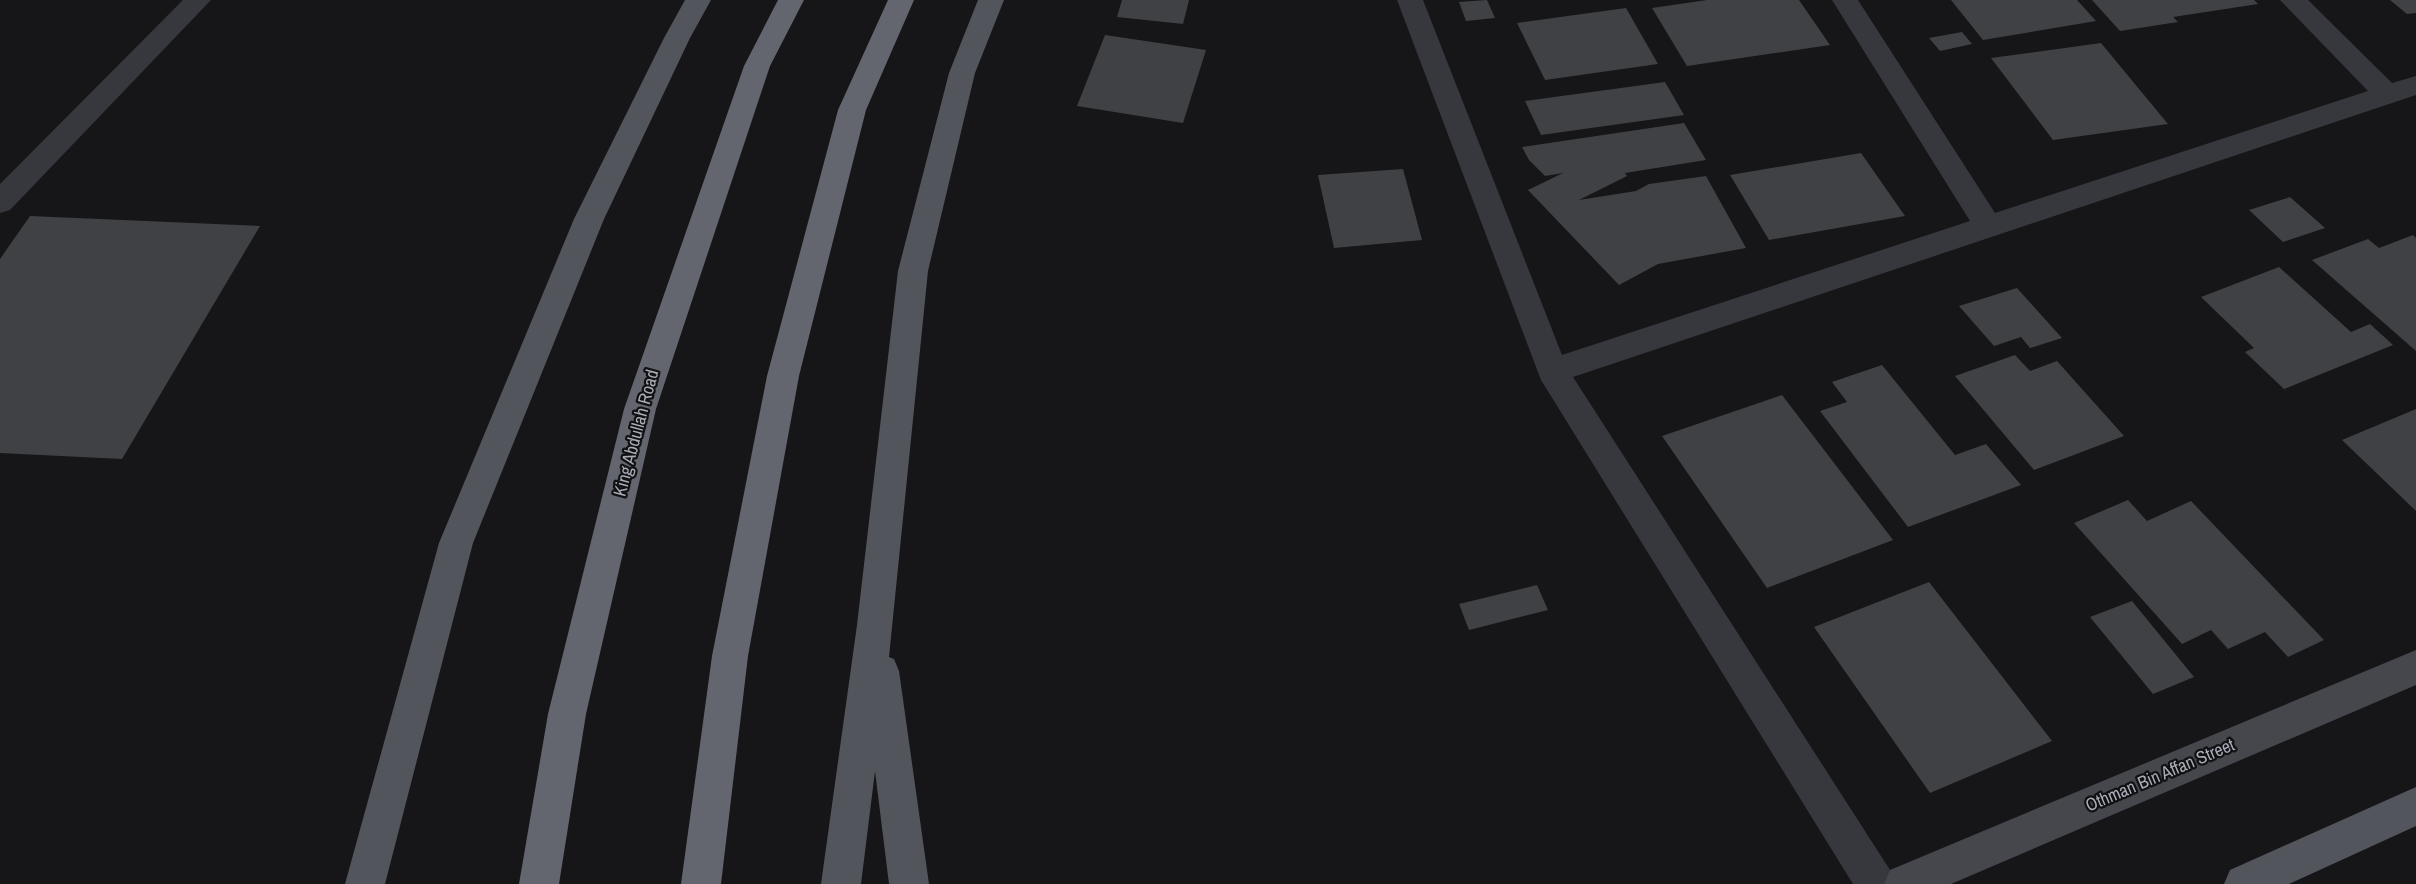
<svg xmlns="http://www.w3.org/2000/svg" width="2416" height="884" font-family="'Archivo Narrow',sans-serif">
<rect width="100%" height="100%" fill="#161618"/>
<path fill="#404145" d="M1122,0H1189L1183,24L1117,17Z
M1487,0L1495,18L1466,21L1459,2Z
M1707,0H1799L1830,45L1687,66L1652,8Z
M1951,0H2077L2096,21L1983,40Z
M2092,0H2254L2258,4L2173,17L2178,22L2120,31Z
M2390,0H2416V13L2407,14Z
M1626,8L1658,64L1545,80L1517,23Z
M1962,32L1972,44L1940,51L1929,38Z
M1105,35L1206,50L1183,123L1077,106Z
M2101,43L2168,124L2053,140L1991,58Z
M1665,82L1684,115L1541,135L1525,101Z
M1684,123L1706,160L1625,173L1627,176L1579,200L1636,191L1649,184L1706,176L1746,248L1658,264L1619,285L1528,190L1563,173L1545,176L1529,160L1522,147Z
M1861,153L1905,216L1769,240L1730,175Z
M1403,169L1422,240L1334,248L1318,175Z
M2290,197L2325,228L2283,242L2249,210Z
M30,216L260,226L122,459L0,453V259Z
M2413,235L2416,238V351L2312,260L2368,239L2379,248Z
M2279,267L2351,332L2370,324L2393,345L2284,389L2245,352L2254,348L2201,297Z
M2017,288L2062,338L2030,348L2021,337L1994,346L1959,306Z
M2015,355L2030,371L2057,361L2124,436L2034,470L1955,376Z
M1882,365L1955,455L1986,444L2021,485L1908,527L1820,411L1847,402L1832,382Z
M1782,395L1893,540L1767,588L1662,436Z
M2416,409V511L2342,440Z
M2128,500L2147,521L2191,501L2324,640L2288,657L2265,632L2228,649L2211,630L2182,644L2074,523Z
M1929,582L2052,741L1930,793L1814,627Z
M1537,585L1548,610L1469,630L1459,604Z
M2132,601L2194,677L2153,694L2090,617Z"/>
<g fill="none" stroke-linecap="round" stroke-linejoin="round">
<path fill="#37383d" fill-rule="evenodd" d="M183,0H211L10,210L0,213V184Z
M1397,0H1423L1562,355L1970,221L1832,0H1858L1995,213L2368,91L2280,0H2308L2392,83L2416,76V95L1573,377L1890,870L1896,884H1853L1541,380Z"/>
<path fill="#45474d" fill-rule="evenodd" d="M2416,650V685L1951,884H1884L1890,870Z"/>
<path fill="#53555c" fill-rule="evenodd" d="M685,0H711L690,38L604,219L473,543L385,884H345L439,543L574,219L664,38Z
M978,0H1004L975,73L928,271L889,657L894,659L899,671L929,884H889L875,771L861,884H821L857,625L898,271L949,73Z
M2416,787V826L2289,884H2224L2230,870Z"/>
<path fill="#63666e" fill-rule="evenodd" d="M778,0H804L770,66L656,409L586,714L559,884H519L548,714L624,409L744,66Z
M888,0H914L866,110L799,376L748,656L721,884H681L712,656L767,376L838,110Z"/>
</g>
<g text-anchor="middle" stroke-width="4.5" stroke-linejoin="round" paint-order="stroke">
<g font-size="18" fill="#a8adb8" stroke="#111113">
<text transform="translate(636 433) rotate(-75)" y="6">King Abdullah Road</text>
<text transform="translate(2160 775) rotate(-23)" y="6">Othman Bin Affan Street</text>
</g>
</g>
</svg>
